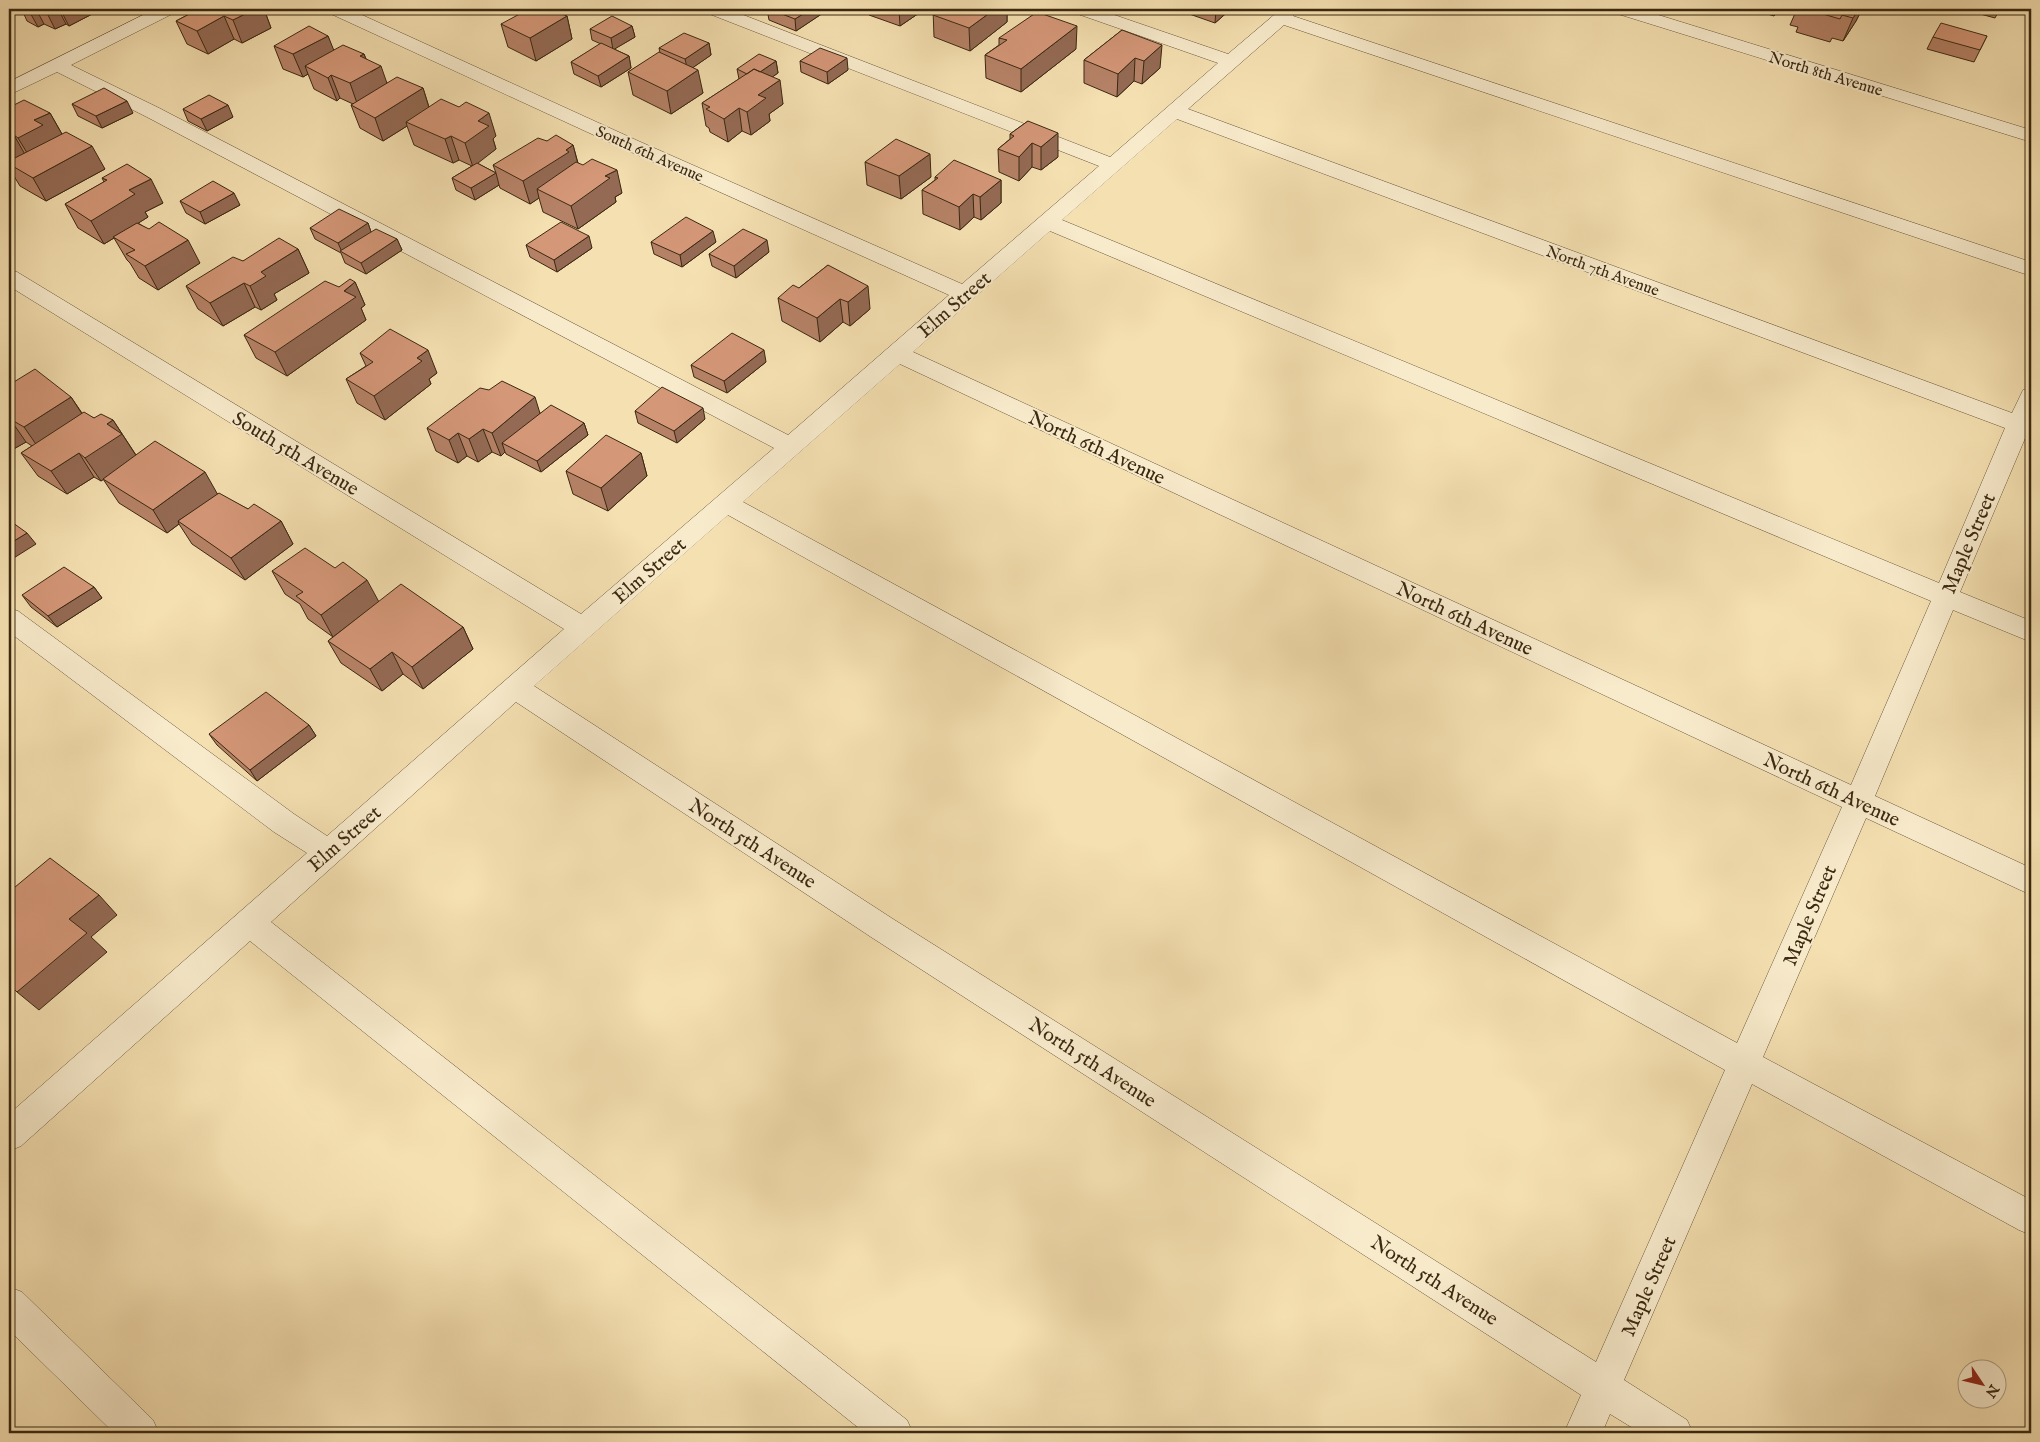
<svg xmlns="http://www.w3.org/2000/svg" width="2040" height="1442" font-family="'IM FELL English',serif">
<rect width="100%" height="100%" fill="#f5e0b1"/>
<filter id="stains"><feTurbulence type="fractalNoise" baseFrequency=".004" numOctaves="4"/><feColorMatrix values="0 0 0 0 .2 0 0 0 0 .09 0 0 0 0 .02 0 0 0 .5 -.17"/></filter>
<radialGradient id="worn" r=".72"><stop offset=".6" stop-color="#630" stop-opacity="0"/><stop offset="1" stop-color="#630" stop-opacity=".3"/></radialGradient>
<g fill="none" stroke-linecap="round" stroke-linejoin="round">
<g stroke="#695639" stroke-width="1">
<path id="minor" d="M155,9H177L174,13L71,65L159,108L788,435L949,295L622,148L329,13L326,9H349L636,140L962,284L1099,166L707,13L704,9H728L1110,157L1218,63L1075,13L1072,9H1097L1228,54L1281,9H1300L1293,16L2031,262V276L1284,25L1188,109L2012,413L2023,390L2031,387V437L2026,436L1960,592L2031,621V642L1953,610L1875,796L2031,868V895L1866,818L1763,1057L2031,1200V1235L2019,1230L1752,1084L1624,1380L1687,1420L1693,1433H1641L1610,1414L1602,1433H1564L1581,1395L871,937L516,702L271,922L907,1420L913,1433H865L250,941L21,1146L9,1151V1114L307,853L274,832L9,632V608L18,611L294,814L327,836L564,629L9,286V270L17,272L581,614L774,448L145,116L57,72L9,95V82ZM1177,119L2005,428L1939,583L1062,220ZM1050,231L1931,601L1851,785L913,352ZM900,364L1842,807L1737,1043L743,502ZM728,515L1725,1070L1596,1362L893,919L534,686Z
M1612,9H1639L2031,130V142L1615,13Z
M9,1287L22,1292L153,1420L159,1433H114L9,1330Z"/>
</g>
<use href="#minor" fill="#f8ebcc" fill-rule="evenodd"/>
</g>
<path fill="#b68267" stroke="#3a2811" d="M16,9H97L98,11L69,26L66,24L55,29L44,24L38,27L27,21L23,12Z
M199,9H264L271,28L242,43L234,39L208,54L187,44L176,21Z
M767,9H823V13L796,31L769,20Z
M869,9H925L900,26L869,15Z
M933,9H1007V22L970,51L934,37Z
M1178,9H1231L1215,23L1178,10Z
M1751,9H1780L1774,16Z
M1797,9H1862L1856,21L1843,41L1832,38L1830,42L1796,32L1798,27L1790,25Z
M1962,9H2000L1995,18Z
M567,16L572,39L536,61L508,47L501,24Z
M632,26L635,37L614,49L629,56L631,68L601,87L574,74L571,62L601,44L592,40L590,29Z
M1122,30L1160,68L1142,84L1134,81L1117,97L1084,83V60Z
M328,36L333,50L364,54L366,59L387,83L423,88L429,107L496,136L493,139L496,149L477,163L496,173L493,165L547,141L573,145L578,163L622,193L615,197L616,202L578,229L543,212L539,198L530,204L500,188L499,185L475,200L456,190L452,178L472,166L459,160L453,163L414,145L407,126L383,141L360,128L351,105L353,104L340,98L337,101L314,89L308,74L303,77L283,69L274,46Z
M1987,36L1974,62L1927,49L1933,37Z
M999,38L1076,49L1021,92L986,78L985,55L999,45Z
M709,43L711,55L692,68L703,93L671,114L633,95L628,72L660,53L659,48Z
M776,61L778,73L772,77L783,104L769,114L770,121L751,135L742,131L728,142L710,132L709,128L706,126L702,103L739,79L737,69Z
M800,61L848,70L828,84L801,72Z
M72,104L133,113L102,128L78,116Z
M9,105H14L50,113L62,134L105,169L46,201L20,186L9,168Z
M183,109L233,117L207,131L188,121Z
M1028,121L1058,157L1041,170L1032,167L1019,181L999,172L998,149L1010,139V134Z
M865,162L931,177L901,199L867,185Z
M935,177L1001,180V203L981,220L974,217L960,230L923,214L922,190L935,180Z
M102,178L163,203L145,212L148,217L138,223L200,263L158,290L139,278L130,263L127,260L114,238L104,244L78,228L65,204L104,182Z
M180,201L240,205L205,224L186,213Z
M368,223L371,232L397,239L402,250L366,274L345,263L341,253L315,239L310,228Z
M651,242H716L682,267L654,254Z
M526,245L592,248L557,272L530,257Z
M298,249L309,273L274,294L277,300L261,310L255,307L223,326L198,309L186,286L243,261Z
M769,252L736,278L712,266L709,254Z
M828,265L870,309L850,326L843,322L820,342L782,321L778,298L799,288Z
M355,282L365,305L361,308L366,320L287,376L256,358L244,335L339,287Z
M360,353L437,373L429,379L431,384L385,420L357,403L346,379L366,366Z
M766,362L727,393L694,377L691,365Z
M9,385L71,397L82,413L94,418L113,420L136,455L218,494L248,509L281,521L293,544L245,580L192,544L179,524L167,533L119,503L103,479L109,475L101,481L94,477L67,494L38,476L21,453L32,446L26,442L10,451L9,450Z
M635,411L705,419L677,443L638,423Z
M540,413L584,423L588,435L541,472L506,454L505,452L501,456L492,452L478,462L467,456L458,463L436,451L427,428Z
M641,453L647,476L608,511L573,494L566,471Z
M272,571L463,627L473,649L423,689L403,674L382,691L341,663L328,641L333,637L308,619L300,604L285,594Z
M94,587L102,598L57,627L31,607L22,595Z
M309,725L316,736L257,781L217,745L209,734Z"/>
<path fill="#946a54" stroke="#3a2811" d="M28,9H36L44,24L38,27Z
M45,9H58L66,24L55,29Z
M60,9H97L98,11L69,26Z
M255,9H264L271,28L242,43L233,20Z
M811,9H823V13L796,31L795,19Z
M899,9H925L900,26Z
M995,9H1007V22L970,51L969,28Z
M1216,9H1231L1215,23Z
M1777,9H1780L1774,16Z
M1859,9H1862L1856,21L1843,41L1853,18Z
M224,16L234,39L208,54L197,31Z
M567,16L572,39L536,61L530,38Z
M632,26L635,37L613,50L611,38Z
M1077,26L1076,49L1021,92V69Z
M328,36L337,58L305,66L308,74L303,77L293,54Z
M709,43L711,55L688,71L685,59Z
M1162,45L1160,68L1142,84L1144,61Z
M364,54L371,72L381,66L389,89L358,106L350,83L360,56Z
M629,56L631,68L601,87L598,76Z
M847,58L848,70L828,84L827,72Z
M1135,58L1134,81L1117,97L1118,74Z
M776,61L778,73L755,89L753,77Z
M698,70L703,93L671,114L667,91Z
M331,75L340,98L337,101L328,78Z
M780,80L783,104L769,114L770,121L751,135L747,112L758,95Z
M423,88L430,111L406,122L407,126L383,141L375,118Z
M127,101L133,113L102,128L96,116Z
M228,105L233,117L207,131L201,119Z
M739,108L742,131L728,142L724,119Z
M50,113L63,136L32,161L18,138L34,120Z
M489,113L496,136L493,139L496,149L473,167L465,143L478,121Z
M1058,133V157L1041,170V147Z
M14,135L27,158L9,164V137Z
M451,136L459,160L453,163L445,139Z
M1032,143V167L1019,181V157Z
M573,145L579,168L537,189L539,198L530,204L523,181Z
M92,146L105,169L46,201L33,178Z
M930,154L931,177L901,199L899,176Z
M617,170L622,193L615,197L616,202L578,229L571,206L605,176Z
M496,173L499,185L475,200L471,188Z
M151,179L163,203L145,212L148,217L115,238L113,237L114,238L104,244L91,221L129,190Z
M1001,180V203L981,220L980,197Z
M234,193L240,205L205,224L200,212Z
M973,194L974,217L960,230L959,207Z
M368,223L372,235L342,252L338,243Z
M713,231L716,242L682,267L680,255Z
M589,236L592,248L557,272L554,260Z
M397,239L402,250L366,274L361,263Z
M188,240L200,263L158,290L145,266Z
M767,240L769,252L736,278L734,266Z
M298,249L309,273L274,294L277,300L261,310L250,286L261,272Z
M355,282L365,305L361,308L366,320L287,376L275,352Z
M244,283L255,307L223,326L210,303Z
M868,286L870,309L850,326L848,302Z
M840,299L843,322L820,342L817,318Z
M428,350L437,373L429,379L431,384L385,420L374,396L417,358Z
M764,350L766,362L727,393L724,381Z
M71,397L86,420L40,450L24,427Z
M535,397L542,420L502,443L505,452L501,456L492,433Z
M703,408L705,419L677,443L674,431Z
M10,419L26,442L10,451L9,449V420Z
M113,420L137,457L101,481L85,458L107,424Z
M584,423L588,435L541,472L537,461Z
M483,429L492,452L478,462L469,439Z
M458,433L467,456L458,463L449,440Z
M79,453L94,477L67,494L51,471Z
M641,453L647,476L608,511L601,488Z
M205,472L218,495L178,521L179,524L167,533L153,510Z
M281,521L293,544L245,580L231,558Z
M27,533L36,544L9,561V544Z
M367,580L379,602L333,637L321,615Z
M94,587L102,598L57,627L48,616Z
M463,627L473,649L423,689L412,667Z
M392,652L403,674L382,691L370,669Z
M309,725L316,736L257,781L250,770Z
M99,895L117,915L91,937L107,952L39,1010L17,992L69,919Z"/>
<path fill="#d49778" stroke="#3a2811" d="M199,9H255L233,20L224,16L197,31L176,21Z
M529,9H549L567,16L530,38L501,24Z
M769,9H811L795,19Z
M941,9H995L969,28L933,15Z
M1806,9H1859L1853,18L1842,15L1840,19Z
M1037,12L1077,26L1021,69L985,55L1007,40L999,38Z
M612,16L632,26L611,38L590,29Z
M1941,23L1987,36L1980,50L1933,37Z
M309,26L328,36L293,54L274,46Z
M1122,30L1162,45L1144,61L1135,58L1118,74L1084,60Z
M684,33L709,43L685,59L659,48Z
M601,43L629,56L598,76L571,62Z
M343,45L364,54L360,56L381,66L350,83L331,75L328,78L305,66Z
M820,48L847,58L827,72L800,61Z
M659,52L698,70L667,91L628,72Z
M759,54L776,61L760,72L754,69L747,74L737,69Z
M754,69L780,80L758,95L766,98L747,112L739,108L724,119L706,109L710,107L702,103Z
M397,77L423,88L375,118L351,105Z
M104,88L127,101L96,116L72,104Z
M209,95L228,105L201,119L183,109Z
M441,99L459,107L466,102L489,113L478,121L489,126L465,143L451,136L445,139L406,122Z
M24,100L50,113L34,120L43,125L18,138L14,135L9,137V105L12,103L14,105Z
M1028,121L1058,133L1041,147L1032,143L1019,157L998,149L1014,136L1010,134Z
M66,132L92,146L33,178L9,164V161Z
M556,135L573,145L566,150L569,152L523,181L493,165L538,138L547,141Z
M896,139L930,154L899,176L865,162Z
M592,159L617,170L605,176L610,178L571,206L537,189L576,162L583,165Z
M954,160L1001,180L980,197L973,194L959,207L922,190L938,178L935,177Z
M477,163L496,173L471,188L452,178Z
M127,164L151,179L129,190L135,194L91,221L65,204L107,180L102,178Z
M213,181L234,193L200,212L180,201Z
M339,209L368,223L338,243L310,228Z
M686,217L713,231L680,255L651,242Z
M159,222L188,240L145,266L126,254L135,250L113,237L137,223L149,229Z
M561,222L589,236L554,260L526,245Z
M376,229L397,239L361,263L340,251Z
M743,229L767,240L734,266L709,254Z
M279,238L298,249L261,272L266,276L250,286L244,283L210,303L186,286L233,257L243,261Z
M828,265L868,286L848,302L840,299L817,318L778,298L793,285L799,288Z
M350,279L355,282L344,291L356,297L275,352L244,335L325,281L339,287Z
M390,329L428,350L417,358L422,361L374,396L346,379L373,362L360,353Z
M732,333L764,350L724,381L691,365Z
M35,369L71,397L24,427L10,419L9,420V385Z
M502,381L535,397L492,433L483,429L469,439L458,433L449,440L427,428L480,388L489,390Z
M662,387L703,408L674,431L635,411Z
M551,405L584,423L537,461L502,443Z
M84,412L94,418L101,414L113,420L107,424L122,434L85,458L79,453L51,471L21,453Z
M606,435L641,453L601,488L566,471Z
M155,441L205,472L153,510L103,479Z
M219,493L248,509L254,504L281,521L231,558L178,521Z
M9,520L27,533L9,544Z
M305,548L335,568L343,562L367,580L321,615L296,596L303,592L272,571Z
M64,567L94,587L48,616L22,595Z
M401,584L463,627L412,667L392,652L370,669L328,641Z
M266,692L309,725L250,770L209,734Z
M50,858L99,895L69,919L87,933L17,992L9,984V892Z"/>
<g text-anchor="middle" stroke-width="4" stroke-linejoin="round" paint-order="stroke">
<g font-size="16" fill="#3a2811" stroke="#f8ebcc">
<text transform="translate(1826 73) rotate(17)" y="6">North 8th Avenue</text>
<text transform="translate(650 153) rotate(24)" y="6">South 6th Avenue</text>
<text transform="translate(1603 270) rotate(20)" y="6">North 7th Avenue</text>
</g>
<g font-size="20" fill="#3a2811" stroke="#f8ebcc">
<text transform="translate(954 304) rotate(-41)" y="7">Elm Street</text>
<text transform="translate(1097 447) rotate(25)" y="7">North 6th Avenue</text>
<text transform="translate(296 453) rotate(31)" y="7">South 5th Avenue</text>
<text transform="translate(1968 543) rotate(-67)" y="7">Maple Street</text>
<text transform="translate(649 570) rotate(-41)" y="7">Elm Street</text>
<text transform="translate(1465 618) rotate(25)" y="7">North 6th Avenue</text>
<text transform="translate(1832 789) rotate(25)" y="7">North 6th Avenue</text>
<text transform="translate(344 838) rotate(-41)" y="7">Elm Street</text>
<text transform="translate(753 843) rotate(33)" y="7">North 5th Avenue</text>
<text transform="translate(1809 915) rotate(-67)" y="7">Maple Street</text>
<text transform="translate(1093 1062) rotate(33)" y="7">North 5th Avenue</text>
<text transform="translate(1435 1280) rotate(33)" y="7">North 5th Avenue</text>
<text transform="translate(1648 1286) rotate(-66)" y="7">Maple Street</text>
</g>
</g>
<rect width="2040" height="1442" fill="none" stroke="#f5e0b1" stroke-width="30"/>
<rect x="10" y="10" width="2020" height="1422" fill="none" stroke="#3a2811" stroke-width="2.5"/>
<rect x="15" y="15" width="2010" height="1412" fill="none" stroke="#3a2811"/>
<g transform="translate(1982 1384) rotate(125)"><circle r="24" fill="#f8ebcc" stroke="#ac9d81"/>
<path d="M0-4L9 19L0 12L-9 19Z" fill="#8f2418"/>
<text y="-8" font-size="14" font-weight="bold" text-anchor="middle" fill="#3a2811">N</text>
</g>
<rect width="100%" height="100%" filter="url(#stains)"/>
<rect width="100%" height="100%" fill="url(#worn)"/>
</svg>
